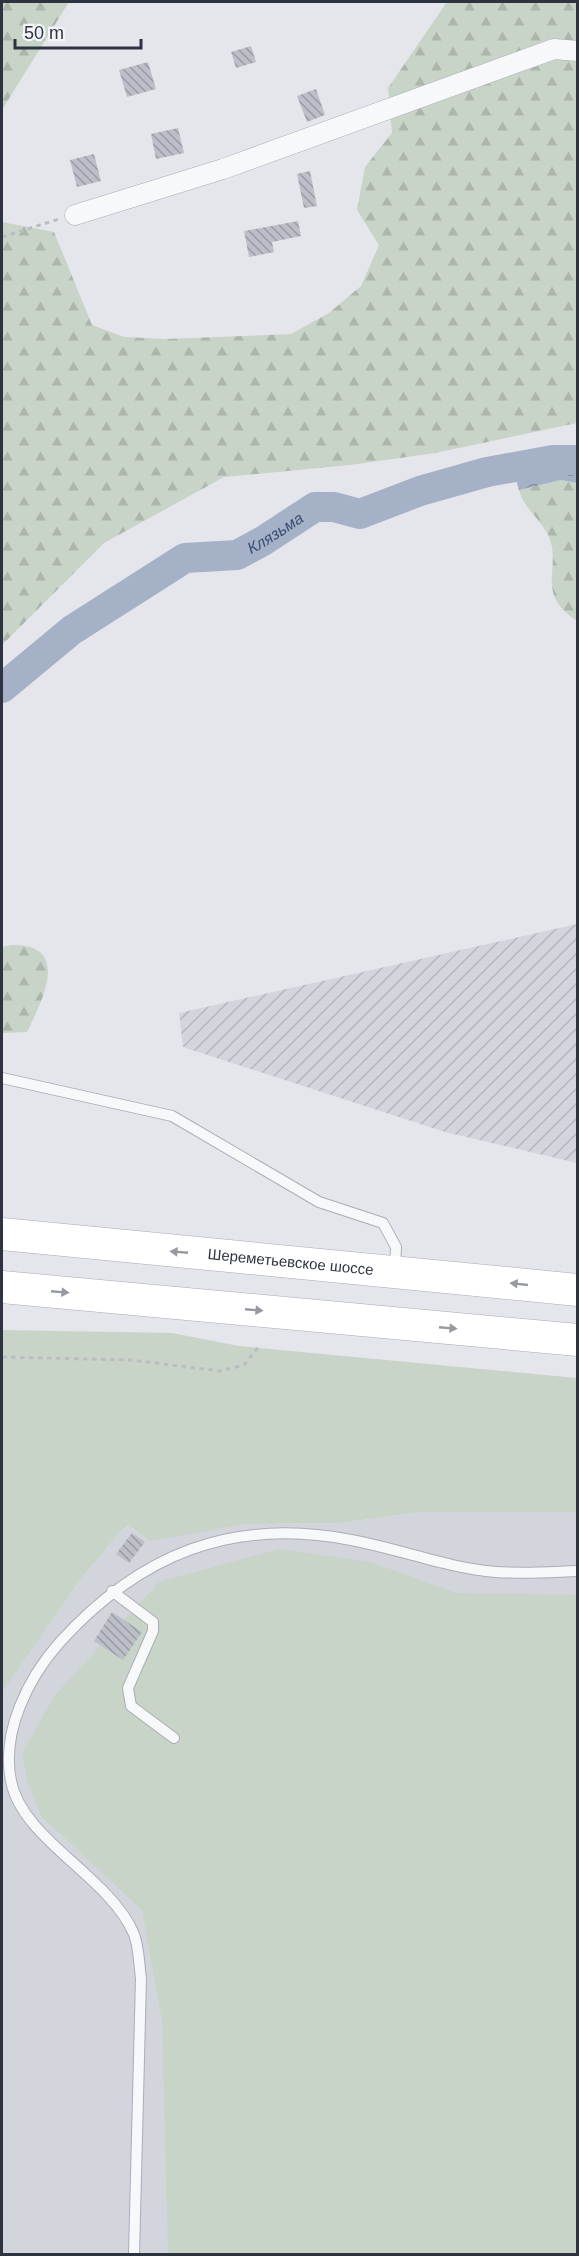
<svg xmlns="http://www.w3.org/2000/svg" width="579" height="2256" font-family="Arial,sans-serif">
<defs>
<pattern id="industrial-furrows" width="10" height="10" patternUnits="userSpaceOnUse" patternTransform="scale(1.5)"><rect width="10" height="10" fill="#d3d5dd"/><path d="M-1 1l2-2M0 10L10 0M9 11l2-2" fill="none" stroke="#b5b7bf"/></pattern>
<pattern id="forest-firs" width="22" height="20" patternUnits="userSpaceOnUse" patternTransform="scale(1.5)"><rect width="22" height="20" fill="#c8d4c7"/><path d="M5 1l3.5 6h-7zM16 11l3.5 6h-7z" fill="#acb6ac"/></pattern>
<pattern id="water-waves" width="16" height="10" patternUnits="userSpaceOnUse" patternTransform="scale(1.5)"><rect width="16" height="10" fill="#a4b1c7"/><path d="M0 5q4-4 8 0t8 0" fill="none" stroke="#8691a3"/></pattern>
<pattern id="building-back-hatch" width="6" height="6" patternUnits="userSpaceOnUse" patternTransform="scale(1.5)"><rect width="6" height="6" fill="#bcbfc7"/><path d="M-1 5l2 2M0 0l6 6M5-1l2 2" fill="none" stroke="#999ca3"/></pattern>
</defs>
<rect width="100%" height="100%" fill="#e5e6eb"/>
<path fill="#d3d5dd" d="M419,1512H577V2254H2V1693L80,1580L120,1532L130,1525L207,1529L246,1524L341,1523Z"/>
<path fill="url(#industrial-furrows)" d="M577,924V1163L445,1132L183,1047L179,1013Z"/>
<path fill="#c8d4c7" d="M2,1330L172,1333L239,1346L577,1378V1512H419L341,1523L246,1524L150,1541L129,1525L120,1532L80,1580L2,1693Z
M279,1549L370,1562L457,1593L577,1595V2254H168L162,2021L142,1910L41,1816L28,1783L22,1753L55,1695L159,1582Z"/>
<path fill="url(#forest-firs)" d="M2,2H69L2,110Z
M447,2H577V423L435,453L350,465L224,477L104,543L2,645V222L54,232L92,325L124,337L166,339L291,334L329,313L361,286L379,245L357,210L365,167L392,133L388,88Z
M561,480L577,483V621C534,592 562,569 549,537C541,519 524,509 519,490Z
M12,945C72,944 42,1001 27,1032L2,1033V947Z"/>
<path fill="url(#water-waves)" d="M577,448V483L561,480L519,490L510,458L544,456Z"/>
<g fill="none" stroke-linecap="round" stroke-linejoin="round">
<path stroke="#a4b1c7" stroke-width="30" id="s1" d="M2,688L72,630L185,558L237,555L263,541L315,507H334L360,514L420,491L487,472L553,460H578"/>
</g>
<path fill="url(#building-back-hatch)" d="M251,46L256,62L236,68L231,52Z
M148,62L156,89L127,97L119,70Z
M316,89L325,115L307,122L297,96Z
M178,128L184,153L156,159L151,134Z
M94,154L101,181L77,187L70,160Z
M310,171L317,206L304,208L297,174Z
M298,221L301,236L272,242L274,252L249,257L244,231Z
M132,1533L145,1542L129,1563L116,1554Z
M112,1612L142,1632L123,1660L94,1641Z"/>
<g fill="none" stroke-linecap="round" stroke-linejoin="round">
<g stroke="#aaadb5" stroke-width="12">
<path id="service" d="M2,1078L172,1116L319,1202L383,1223L396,1247L395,1269
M112,1591L153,1622V1631L128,1688L131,1706L174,1738
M134,2254L141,1979C139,1964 139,1945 133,1932C108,1876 22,1839 11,1781C1,1732 28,1678 60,1642C140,1554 232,1517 351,1540C400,1549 447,1568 496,1572C523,1574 550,1572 578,1571"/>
</g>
<g stroke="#aaadb5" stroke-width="21">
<path id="minor" d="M75,215L223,169L554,49L578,51"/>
</g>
<g stroke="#a5aab5" stroke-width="33">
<g id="primary">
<path id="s2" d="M2,1234L578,1290"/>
<path d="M2,1287L578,1340"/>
</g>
</g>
<path stroke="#bbbdc2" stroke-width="3" stroke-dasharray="4.5 4.5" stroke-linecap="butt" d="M2,237L59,219
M2,1357L131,1360L220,1371L244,1365L260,1345"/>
<use href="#service" stroke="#f7f8f9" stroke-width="10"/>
<use href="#minor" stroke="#f7f8f9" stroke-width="20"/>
<use href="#primary" stroke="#fff" stroke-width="32"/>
</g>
<defs><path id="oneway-solid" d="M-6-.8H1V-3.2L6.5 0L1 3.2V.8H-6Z" transform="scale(1.5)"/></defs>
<g fill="#9699a0">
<use href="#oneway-solid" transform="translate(179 1252) rotate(-175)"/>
<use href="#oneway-solid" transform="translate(519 1284) rotate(-174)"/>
<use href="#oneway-solid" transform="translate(60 1292) rotate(5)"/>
<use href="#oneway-solid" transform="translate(254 1310) rotate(5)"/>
<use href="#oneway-solid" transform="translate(448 1328) rotate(5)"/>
</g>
<g text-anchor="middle" stroke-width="4.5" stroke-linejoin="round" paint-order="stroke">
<g font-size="15" fill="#2e3342" stroke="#f4f5f8">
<text dy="5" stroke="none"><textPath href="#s2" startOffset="290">Шереметьевское шоссе</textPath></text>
</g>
<g font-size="16" font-style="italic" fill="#3c4e72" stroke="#f4f5f8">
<text dy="6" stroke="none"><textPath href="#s1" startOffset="321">Клязьма</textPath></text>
</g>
</g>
<rect width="579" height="2256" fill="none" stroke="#2e3342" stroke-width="6"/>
<path d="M15 39v9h126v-9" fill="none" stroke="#2e3342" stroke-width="3"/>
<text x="24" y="39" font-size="18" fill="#2e3342" stroke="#f4f5f8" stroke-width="4.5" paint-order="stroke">50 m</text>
</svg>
